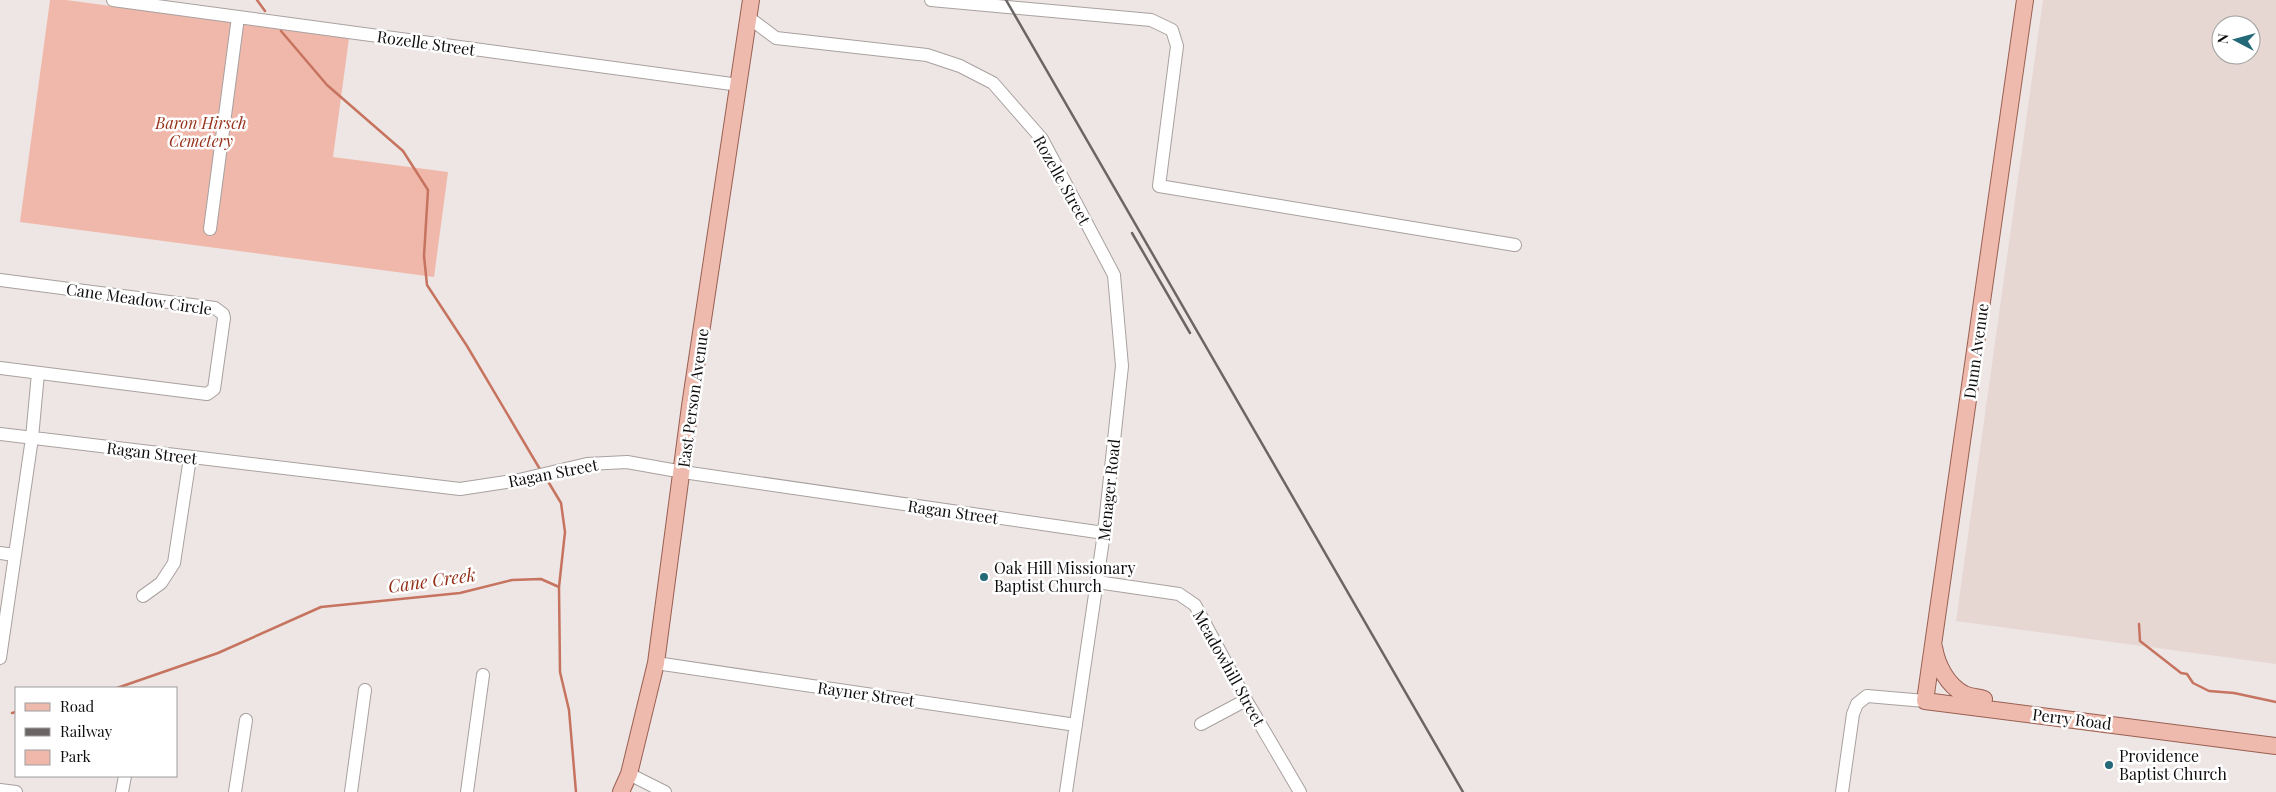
<svg xmlns="http://www.w3.org/2000/svg" width="2276" height="792" font-family="'Playfair Display',serif">
<rect width="100%" height="100%" fill="#ede6e4"/>
<path fill="#e7d7d3" fill-rule="evenodd" d="M2043,0H2276V664L1956,621ZM2221,25H2251V55H2221Z"/>
<path fill="#f0b8aa" d="M50,0H66L349,38L333,157L448,172L434,277L20,222Z"/>
<g fill="none" stroke-linecap="round" stroke-linejoin="round">
<path stroke="#c6735f" stroke-width="2.5" d="M257,0L265,11
M281,31L327,85L403,151L428,190L424,256L427,285L467,346L541,471
M546,478L561,503L565,532L559,587
M2139,624L2140,641L2181,673L2187,674L2193,683L2209,691L2234,693L2276,702
M117,688L218,653L321,607L460,593L512,580L541,579L559,587L560,672L569,710L576,792
M12,713L16,712"/>
<g stroke="#a8a19f" stroke-width="14">
<path id="minor" d="M113,0L739,85
M931,0L1151,20L1172,30L1177,46L1159,186L1515,245
M748,17L776,38L927,55L960,66L993,83L1042,139L1114,275L1122,366L1104,533L1066,792
M210,229L238,17
M0,280L215,308L223,314L224,318L214,389L207,394L0,368
M0,434L460,489L519,480L587,464L627,462L683,472L1104,533
M0,553L14,555
M1097,582L1179,594L1195,605L1246,700L1300,792
M143,596L161,583L174,563L190,458
M0,658L32,438L38,373
M656,663L1076,725
M1201,724L1246,700
M629,774L665,792
M0,790L16,792
M122,792L125,776
M235,792L246,720
M351,792L365,690
M467,792L483,675
M1842,792L1853,714L1857,704L1867,696L1925,701"/>
</g>
<g stroke="#995f52" stroke-width="18">
<path id="major" d="M2025,0L1925,701L2276,746
M1934,647C1937,665 1947,685 1964,694C1970,697 1978,697 1984,699
M621,792L629,774L656,663L690,406L751,0"/>
</g>
<use href="#minor" stroke="#fff" stroke-width="12"/>
<use href="#major" stroke="#eebaad" stroke-width="16"/>
<path stroke="#6b6665" stroke-width="2.5" d="M1006,0L1463,792
M1132,233L1190,333"/>
</g>
<g fill="#236978" stroke="#fff" stroke-width="2">
<circle cx="984" cy="577" r="5"/>
<circle cx="2109" cy="765" r="5"/>
</g>
<g text-anchor="middle" stroke-width="5" stroke-linejoin="round" paint-order="stroke">
<g font-size="16" fill="#0f0c0c" stroke="#fff">
<text transform="translate(426 43) rotate(8)" y="6">Rozelle Street</text>
<text transform="translate(1062 180) rotate(61)" y="6">Rozelle Street</text>
<text transform="translate(139 299) rotate(8)" y="6">Cane Meadow Circle</text>
<text transform="translate(1976 351) rotate(-82)" y="6">Dunn Avenue</text>
<text transform="translate(693 398) rotate(-82)" y="6">East Person Avenue</text>
<text transform="translate(152 453) rotate(7)" y="6">Ragan Street</text>
<text transform="translate(553 473) rotate(-11)" y="6">Ragan Street</text>
<text transform="translate(1109 490) rotate(-84)" y="6">Menager Road</text>
<text transform="translate(953 512) rotate(8)" y="6">Ragan Street</text>
<text transform="translate(1229 668) rotate(61)" y="6">Meadowhill Street</text>
<text transform="translate(866 694) rotate(8)" y="6">Rayner Street</text>
<text transform="translate(2072 719) rotate(7)" y="6">Perry Road</text>
</g>
<g font-size="16" font-style="italic" fill="#96311a" stroke="#fff">
<text x="201" y="129">Baron Hirsch<tspan x="201" dy="18">Cemetery</tspan></text>
</g>
<g font-size="16" fill="#0f0c0c" stroke="#fff" text-anchor="start">
<text x="994" y="574">Oak Hill Missionary<tspan x="994" dy="18">Baptist Church</tspan></text>
<text x="2119" y="762">Providence<tspan x="2119" dy="18">Baptist Church</tspan></text>
</g>
<g font-size="18" font-style="italic" fill="#932e17" stroke="#fff">
<text transform="translate(432 581) rotate(-8)" y="6">Cane Creek</text>
</g>
</g>
<rect x="15" y="687" width="162" height="90" fill="#ffffff" stroke="#9f9e9e"/>
<rect x="25" y="703" width="25" height="8" fill="#eebaad" stroke="#9f9e9e"/>
<text x="60" y="712" font-size="15" fill="#0f0c0c">Road</text>
<rect x="25" y="728" width="25" height="8" fill="#6b6665" stroke="#9f9e9e"/>
<text x="60" y="737" font-size="15" fill="#0f0c0c">Railway</text>
<rect x="25" y="750" width="25" height="15" fill="#f0b8aa" stroke="#9f9e9e"/>
<text x="60" y="762" font-size="15" fill="#0f0c0c">Park</text>
<g transform="translate(2236 40) rotate(276)"><circle r="24" fill="#ffffff" stroke="#9f9e9e"/>
<path d="M0-4L9 19L0 12L-9 19Z" fill="#236978"/>
<text y="-8" font-size="14" font-weight="bold" text-anchor="middle" fill="#0f0c0c">N</text>
</g>
</svg>
